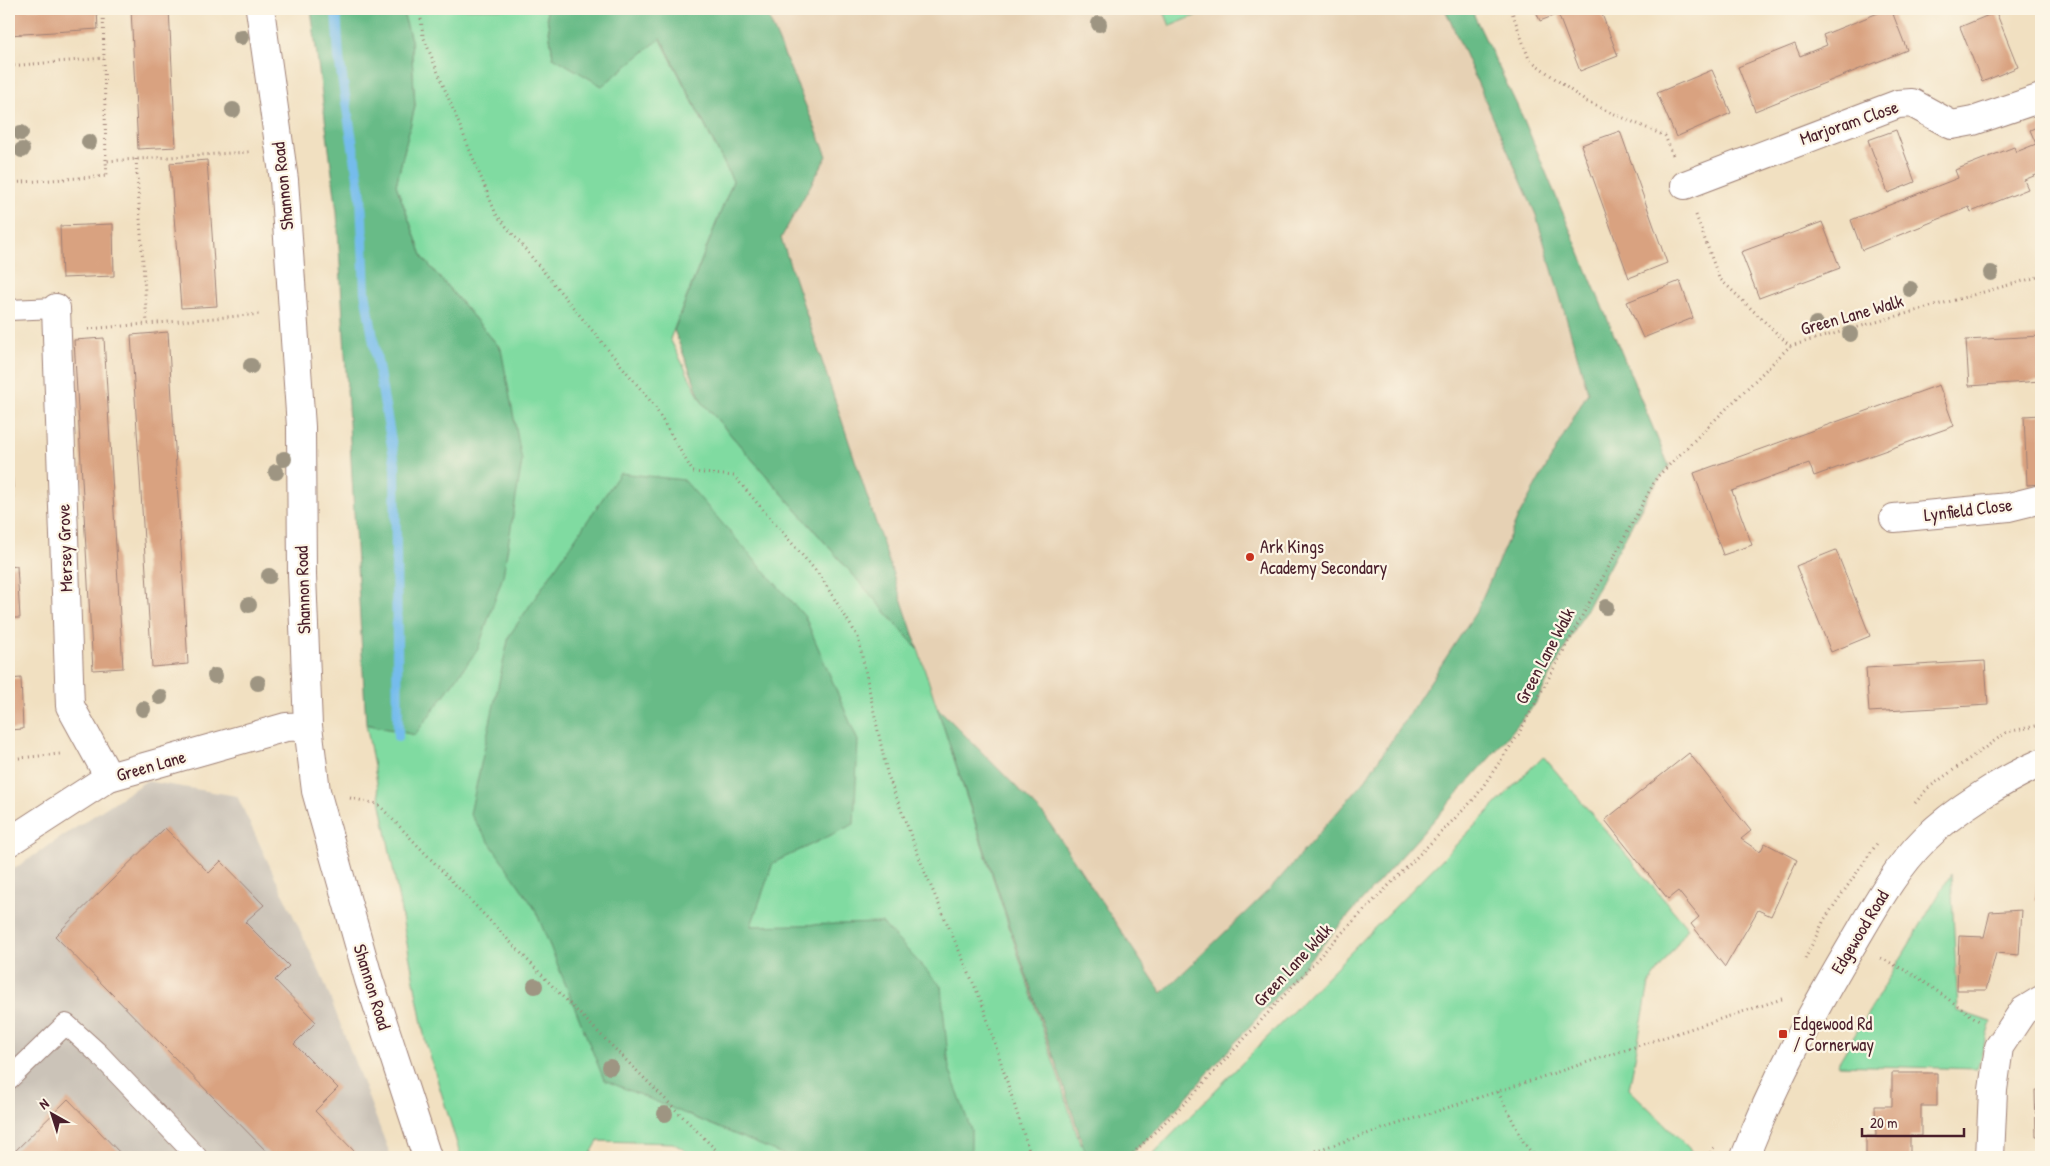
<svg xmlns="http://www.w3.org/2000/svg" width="2050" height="1166" font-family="'Patrick Hand',sans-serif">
<rect width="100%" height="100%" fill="#fcf5e5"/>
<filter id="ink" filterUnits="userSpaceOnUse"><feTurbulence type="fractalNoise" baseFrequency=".02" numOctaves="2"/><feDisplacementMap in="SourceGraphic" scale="10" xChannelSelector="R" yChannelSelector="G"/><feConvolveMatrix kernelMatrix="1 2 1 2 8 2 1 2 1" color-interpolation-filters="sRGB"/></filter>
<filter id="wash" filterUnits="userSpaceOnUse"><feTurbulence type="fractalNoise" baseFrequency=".0096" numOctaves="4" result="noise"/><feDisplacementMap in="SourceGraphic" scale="20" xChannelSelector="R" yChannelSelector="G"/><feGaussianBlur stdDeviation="1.12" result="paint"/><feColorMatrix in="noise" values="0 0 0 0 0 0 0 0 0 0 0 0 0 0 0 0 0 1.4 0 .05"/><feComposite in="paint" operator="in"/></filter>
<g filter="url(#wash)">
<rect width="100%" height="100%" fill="#f1e0c1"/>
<path fill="#e6d1b4" d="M706,9H1471L1524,120L1669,466L1494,753L1122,1157L1080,1143Z"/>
<path fill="#cbc3b8" d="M146,781L237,796L323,979L391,1157H9V872Z"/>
<path fill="#80dba1" stroke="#657d66" d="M402,9H546L553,57L660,38L733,181L670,339L702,402L918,649L1080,1143L1150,1157L1543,756L1688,928L1649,984L1629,1089L1691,1150L1689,1157H695L673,1143L598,1141L589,1157H461L425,1040L366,724L415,735L501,349L423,258L396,185L415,106L411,40Z
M1163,9H1212L1170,26Z
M1951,874L1958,1011L1991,1022L1977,1069L1837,1065Z"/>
<path fill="#68bb87" stroke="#596d59" d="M311,9H402L411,40L415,106L396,185L423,258L501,349L522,461L503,576L478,649L415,735L366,724L337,212Z
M546,9H765L827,156L781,238L918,649L702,402L674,330L733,181L661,38L602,86L553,57Z
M1445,9H1471L1524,120L1669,466L1650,491L1535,704L1494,753L1158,1129L1127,1157H1087L937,707L1044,815L1162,993L1275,884L1366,779L1476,612L1517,519L1588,392L1536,215Z
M620,473L684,480L805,617L858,741L854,824L773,863L751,926L882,923L941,986L949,1068L971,1130V1157H789L604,1080L535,909L470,814L509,636Z"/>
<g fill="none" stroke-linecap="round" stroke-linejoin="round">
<path stroke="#74bcec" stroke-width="10" d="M336,9L339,58L361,197L365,292L395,463L398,737"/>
</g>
<g id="blocks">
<path fill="#d9a280" d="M9,9H97L98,29L9,35Z
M131,9H169L176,147L138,149Z
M1535,9H1600L1618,56L1580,71L1558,14L1540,21Z
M1888,9H1891L1907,50L1755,111L1738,67L1795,44L1800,56L1827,45L1823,35Z
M1996,12L2018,67L1982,82L1960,27Z
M1712,70L1731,113L1676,137L1657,93Z
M2041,125V173L2024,180L2028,189L1971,212L1969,207L1862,250L1851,220L1958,178L1955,170L2014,147L2016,152L2036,144L2030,130Z
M1896,130L1915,182L1888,193L1868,140Z
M1620,131L1667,263L1629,278L1581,145Z
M207,160L217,306L181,308L170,163Z
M1822,222L1840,268L1759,298L1741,252Z
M113,224L114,276L62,278L60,226Z
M1680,281L1693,318L1643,338L1627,302Z
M168,332L188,664L152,667L131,335Z
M2041,336V381L1969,386L1966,340Z
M104,338L123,668L93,670L74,340Z
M1939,385L1954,426L1814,476L1809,463L1732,491L1752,545L1723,555L1694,473Z
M2041,415V484L2027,485L2024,416Z
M9,450H11L14,504H9Z
M1836,550L1870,636L1831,652L1796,566Z
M17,566L20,618H9V567Z
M1985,661L1988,705L1869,712L1866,668Z
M21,678L23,729L9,730V679Z
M1689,753L1751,831L1741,839L1760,852L1765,843L1797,860L1771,916L1758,910L1725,967L1691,924L1699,917L1678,891L1668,899L1605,820Z
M165,828L209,873L221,861L264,905L245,922L289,966L275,980L316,1022L294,1044L338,1088L315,1111L358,1155L356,1157H272L55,936Z
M2040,850L2041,900H2035Z
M2022,910L2019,955L1996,953L1986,990H1957L1959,936L1984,937L1990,912Z
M1892,1073H1937V1106H1921V1136H1910V1157H1866V1136H1876L1875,1106H1892Z
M2035,1090H2041V1136H2036Z
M68,1099L124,1157H9Z"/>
</g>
</g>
<g filter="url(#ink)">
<use href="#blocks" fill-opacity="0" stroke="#9e8076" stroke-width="1"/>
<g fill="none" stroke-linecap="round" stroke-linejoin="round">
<g stroke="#9e8076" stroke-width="22">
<path id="service" d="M9,310L56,308
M9,1079L66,1024L98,1053L197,1157"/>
</g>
<g stroke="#9e8076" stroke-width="30">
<path id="minor" d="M1685,185L1898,104L1912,103L1952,125L1973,121L2041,98
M56,308L70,706L109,777
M1894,518L2009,507L2041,499
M1745,1157C1773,1083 1812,1013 1852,945C1874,908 1894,870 1925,839C1953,811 2004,779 2041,763
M1990,1157L1993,1090L1999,1047L2023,1011L2041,1000"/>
</g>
<g stroke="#9e8076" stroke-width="30">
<path id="tertiary" d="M260,9L284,180L301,427L302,575L308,726L316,791L369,980L427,1157
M9,842L109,777L286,727L308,726"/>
</g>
<path stroke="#9e8076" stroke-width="3" stroke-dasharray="1 4" stroke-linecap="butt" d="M103,9L106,161
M420,9L423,36L496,214L653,404L693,472L734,476L821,577L858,637L887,773L926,875L982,1003L1031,1157
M1511,9L1529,59L1585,101L1665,136L1673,155
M9,66L104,58
M136,159L147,323
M9,183L107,176L106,161L249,152
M1696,215L1719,278L1790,346
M88,329L261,314
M9,759L60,754
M350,798L378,804L562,996L723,1157
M1915,803L1928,788L2007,732L2041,725
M1881,958L1916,976L1979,1021
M1805,959L1824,920L1878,842
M1498,1092L1524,1143L1535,1157
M1129,1157L1193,1095L1332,943L1475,798L1518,735L1657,477L1790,346L2041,276
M1296,1157L1785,998
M1708,1157L1714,1147"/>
<use href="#service" stroke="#fff" stroke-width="20"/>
<use href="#minor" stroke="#fff" stroke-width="28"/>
<use href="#tertiary" stroke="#fff" stroke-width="28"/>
</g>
<g fill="#9e9582">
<circle cx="1099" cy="24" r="8"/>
<circle cx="241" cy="37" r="8"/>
<circle cx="233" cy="110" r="8"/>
<circle cx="21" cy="133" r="8"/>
<circle cx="89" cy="142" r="8"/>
<circle cx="22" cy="150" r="8"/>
<circle cx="1991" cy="273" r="8"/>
<circle cx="1910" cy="289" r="8"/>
<circle cx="1816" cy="324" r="8"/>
<circle cx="1850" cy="334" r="8"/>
<circle cx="251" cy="366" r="8"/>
<circle cx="284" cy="459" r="8"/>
<circle cx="276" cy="472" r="8"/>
<circle cx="269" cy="576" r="8"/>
<circle cx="249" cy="605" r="8"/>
<circle cx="1606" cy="607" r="8"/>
<circle cx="215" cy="676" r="8"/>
<circle cx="258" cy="683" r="8"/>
<circle cx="160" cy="697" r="8"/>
<circle cx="143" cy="709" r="8"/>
<circle cx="535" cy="986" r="8"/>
<circle cx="610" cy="1067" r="8"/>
<circle cx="665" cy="1114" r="8"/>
</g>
</g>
<g fill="#c8321e" stroke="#fcf5e5" stroke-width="2">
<circle cx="1250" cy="557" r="5"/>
<rect x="1778" y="1029" width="10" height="10" rx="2.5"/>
</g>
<g text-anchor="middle" stroke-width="4.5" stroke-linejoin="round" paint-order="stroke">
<g font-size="18" fill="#4a1f2b" stroke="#fcf5e5">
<text transform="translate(1849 123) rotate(-19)" y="6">Marjoram Close</text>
<text transform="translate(283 186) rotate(-96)" y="6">Shannon Road</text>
<text transform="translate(1852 315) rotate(-16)" y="6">Green Lane Walk</text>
<text transform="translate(1968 510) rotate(-7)" y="6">Lynfield Close</text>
<text transform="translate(65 548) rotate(-92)" y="6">Mersey Grove</text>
<text transform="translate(303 590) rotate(-92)" y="6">Shannon Road</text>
<text transform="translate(1545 656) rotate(-62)" y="6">Green Lane Walk</text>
<text transform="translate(151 766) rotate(-16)" y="6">Green Lane</text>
<text transform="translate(1860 932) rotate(-59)" y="6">Edgewood Road</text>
<text transform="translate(1293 965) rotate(-47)" y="6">Green Lane Walk</text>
<text transform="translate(372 987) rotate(73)" y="6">Shannon Road</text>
</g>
<g font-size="18" fill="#4a1f2b" stroke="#fcf5e5" text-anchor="start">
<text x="1260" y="553">Ark Kings<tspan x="1260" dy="21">Academy Secondary</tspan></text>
<text x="1793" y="1030">Edgewood Rd<tspan x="1793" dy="21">/ Cornerway</tspan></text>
</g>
</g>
<rect width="2050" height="1166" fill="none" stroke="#fcf5e5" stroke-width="30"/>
<g transform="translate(52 1114) rotate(321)" stroke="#fcf5e5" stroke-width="4" paint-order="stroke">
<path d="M0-4L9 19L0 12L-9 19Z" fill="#4a1f2b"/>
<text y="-8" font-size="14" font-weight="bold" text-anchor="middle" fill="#4a1f2b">N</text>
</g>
<path d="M1862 1128v8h102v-8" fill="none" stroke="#4a1f2b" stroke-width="2.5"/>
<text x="1870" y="1128" font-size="15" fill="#4a1f2b" stroke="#fcf5e5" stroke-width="4" paint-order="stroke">20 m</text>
</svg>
